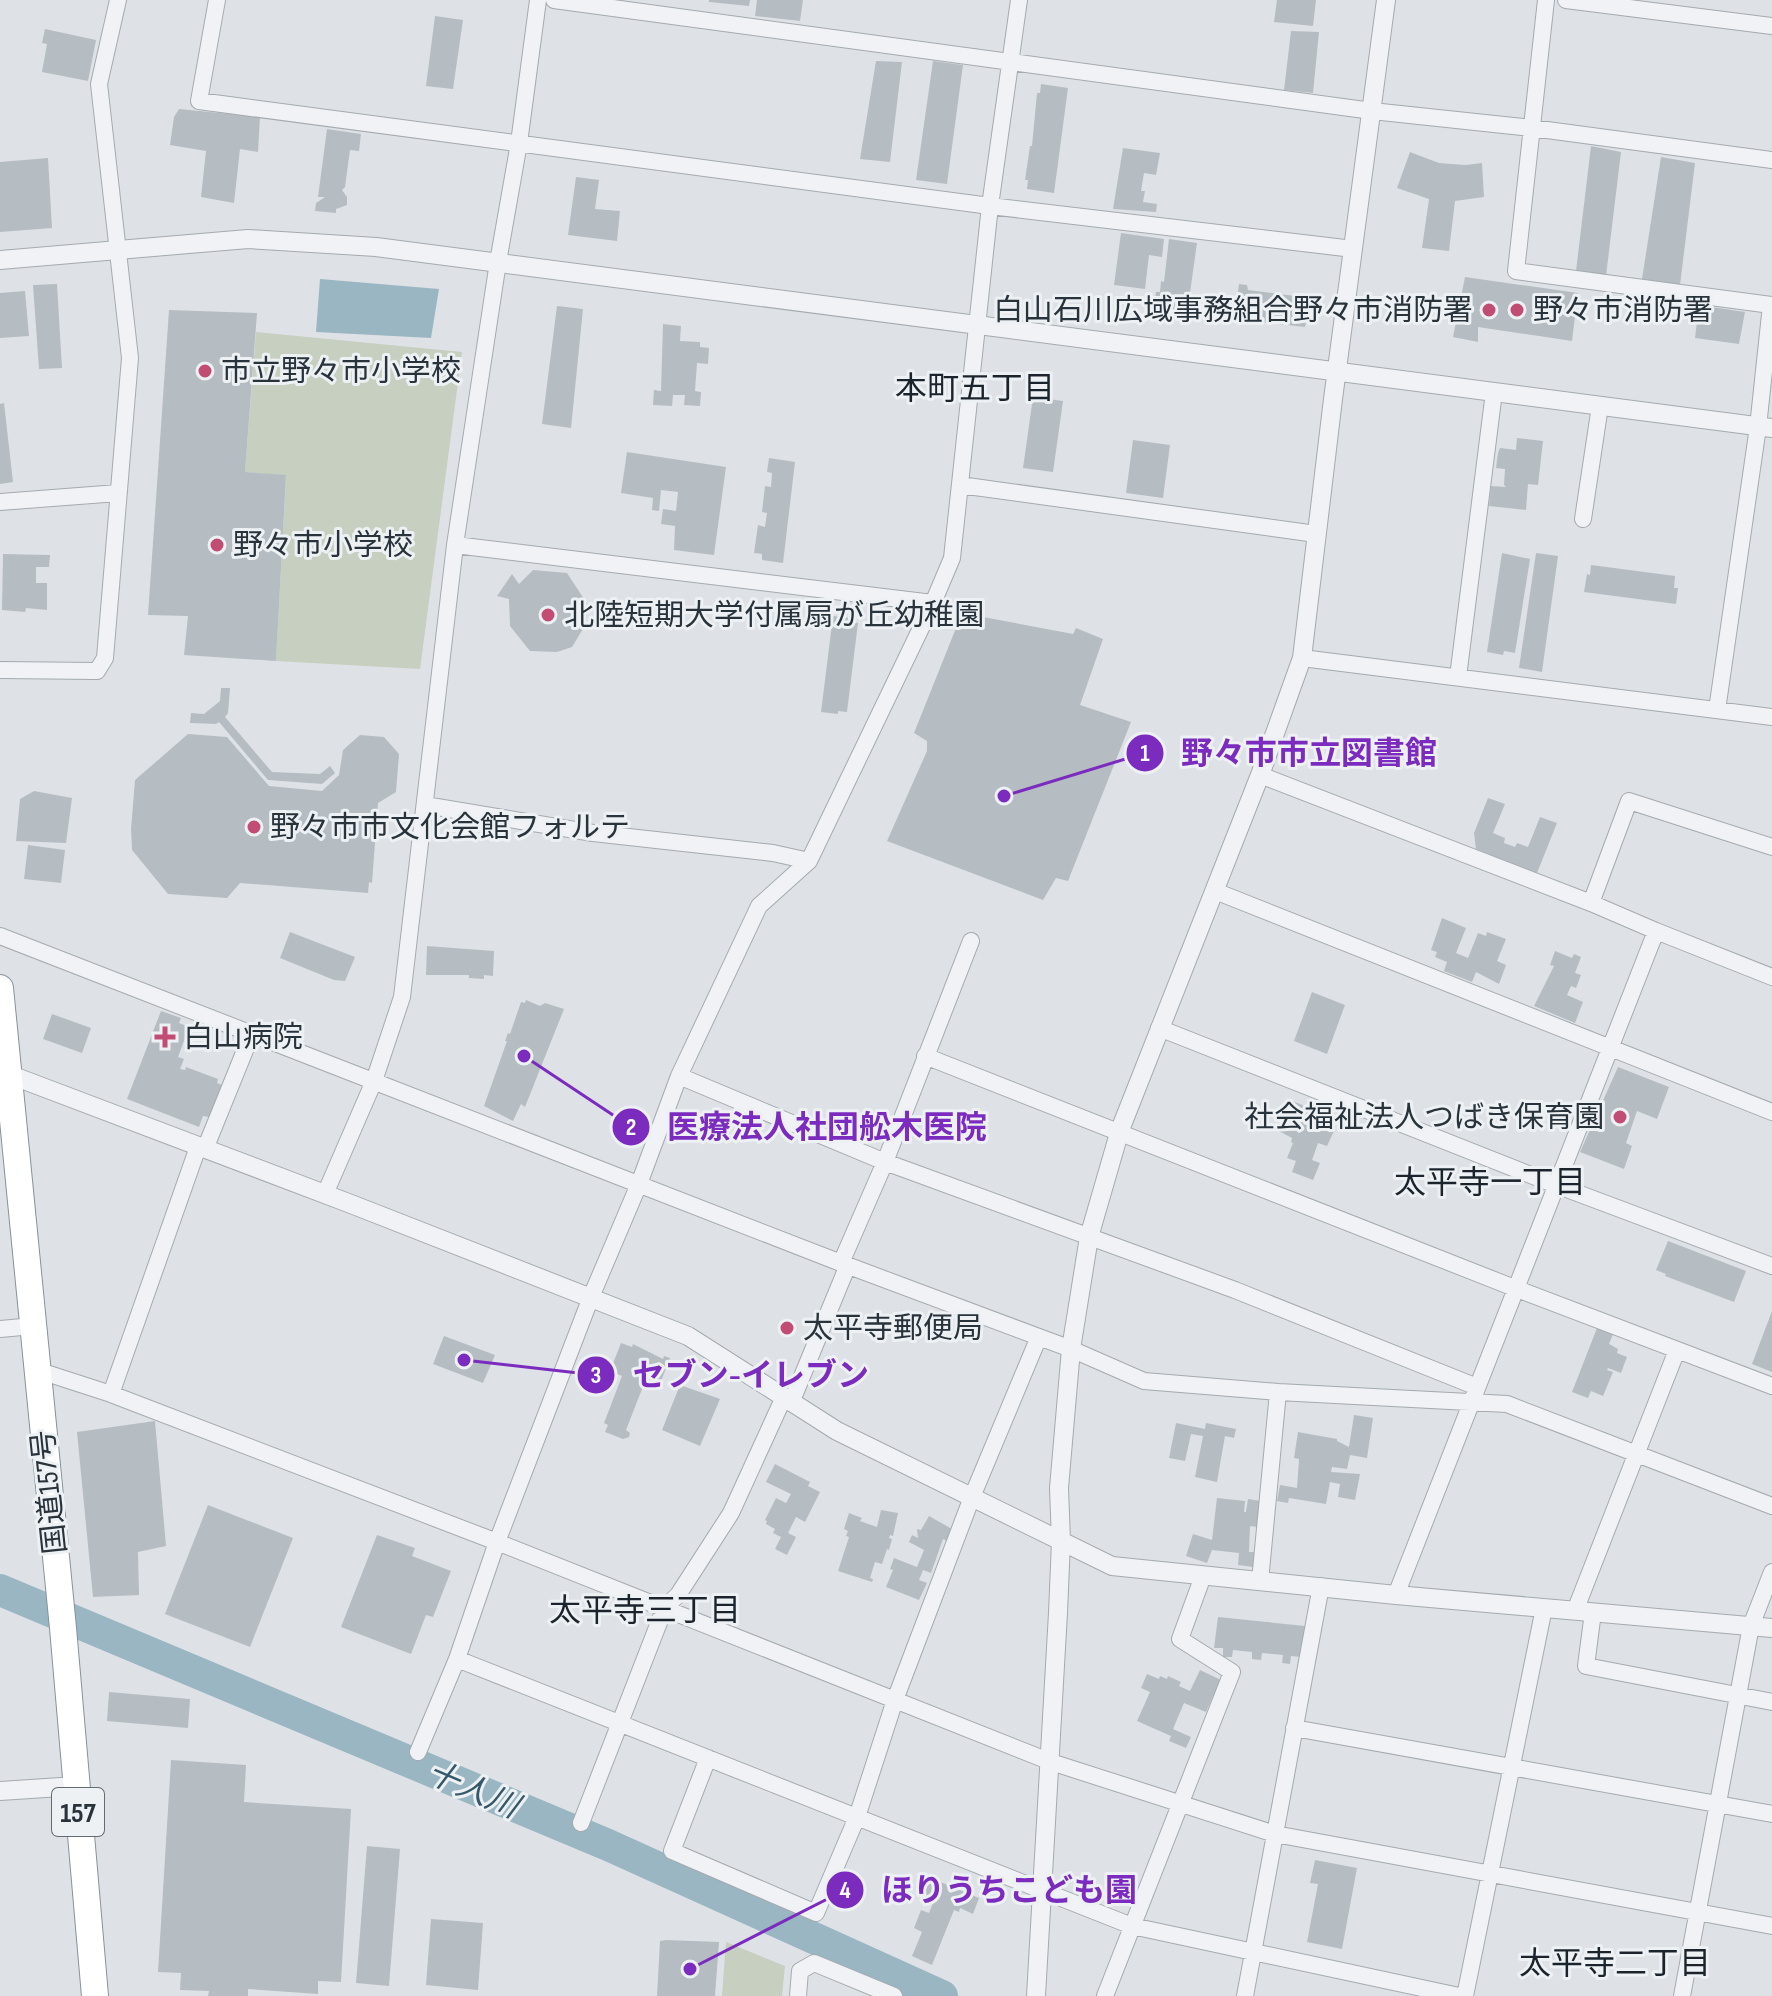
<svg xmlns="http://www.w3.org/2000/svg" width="1772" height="1996" font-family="'Sofia Sans Condensed','Noto Sans JP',sans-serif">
<rect width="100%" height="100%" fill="#dee2e6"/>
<path fill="#c6cfc0" d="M256,332L462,352L420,669L276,661L286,476L245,472Z
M726,1942L785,1966L782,1996H722Z"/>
<path fill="#9bb6c3" d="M320,279L439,289L431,338L316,332Z"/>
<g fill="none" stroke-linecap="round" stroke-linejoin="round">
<path stroke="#9bb6c3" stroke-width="32" d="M0,1590L608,1845L942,1996"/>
</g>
<path fill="#b5bdc2" d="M709,0H750L749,6L709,2Z
M757,0H803L800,21L755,16Z
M1277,0H1316L1313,26L1274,22Z
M435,16L463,20L453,89L426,86Z
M45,29L96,40L88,81L42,72L47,44L42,43Z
M1291,31L1319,32L1313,93L1284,90Z
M876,61L902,62L890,162L860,159Z
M933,61L963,65L947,184L916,180Z
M1041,84L1068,88L1054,193L1027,189L1028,180H1025L1030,146H1032L1037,93H1040Z
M179,109L260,117L258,152L240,149L234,203L201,197L206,151L170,145L174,117Z
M327,129L361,134L359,151L350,150L345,187L342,190L347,197V205L336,209V213L315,211L316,203L325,197H318Z
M1591,146L1621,152L1606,276L1576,271Z
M1123,148L1160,153L1156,175L1144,173L1141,191H1145L1143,202L1157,204L1156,212L1113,209Z
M1410,152L1439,163L1466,165L1482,163L1484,197L1455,201L1449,251L1422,248L1429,199L1397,188Z
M1661,157L1695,163L1680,285L1642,279Z
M48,158L52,228L0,232V162Z
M576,177L599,180L595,209L620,211L617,241L568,235Z
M1121,233L1164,239L1162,257L1149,255L1145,289L1114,285Z
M1169,239L1197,243L1186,321L1152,317L1156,292H1160L1161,281L1164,282Z
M1465,277L1578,293L1572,341L1478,327V342L1453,337Z
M57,284L62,368L39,369L33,285Z
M1239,284L1247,285L1248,290L1318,299L1315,317L1307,316L1305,327L1243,320L1244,311L1236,310Z
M25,291L29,336L0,338V293Z
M1699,305L1745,312L1739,344L1695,338Z
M557,306L583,309L571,428L542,424Z
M169,310L257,313L245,472L286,475L276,661L184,655L188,616L148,615Z
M663,324L681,326L680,341L700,342V347L709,348L708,364L697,363L695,391L701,392L700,406L684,405L685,395H673L672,406L653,405L654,390L661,391Z
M1033,397L1063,401L1053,472L1023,468Z
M4,403L13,482L0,484V404Z
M1517,438L1543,441L1538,485L1528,484L1526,510L1489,506L1491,486L1506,487L1504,485L1505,469L1496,468L1498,453L1500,448L1516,450Z
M1133,440L1170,445L1163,498L1126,493Z
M627,452L726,467L714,555L674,550L675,526L661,524L663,509L676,511L678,492L661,490L659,511L652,510L653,498L621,493Z
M769,458L795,462L783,563L762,560V554L754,553L758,525L765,527L767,513L762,512L765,486L771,487L772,473L767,472Z
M1502,553L1530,559L1515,653L1504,651L1503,655L1487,652Z
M1536,553L1558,556L1542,672L1519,668Z
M3,554L50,555L49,567H36V583H47V610L26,608L25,612L2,610Z
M1591,565L1675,576L1674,588H1678L1676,604L1584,592L1587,574L1590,575Z
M533,570L567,573L588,605L586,624L572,647L557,652L530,651L510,626L509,599L497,596L512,574L519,584Z
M962,613L1073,634L1076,628L1103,639L1080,705L1131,722L1068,881L1056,878L1043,900L887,841L927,751V741L914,733Z
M833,616L850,618V622L858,623L847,712L838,711V714L821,712Z
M221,688H230L228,713L225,717L272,772L320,774L330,766L335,773L322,784L268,780L219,722L216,724L190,723L191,713L204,714L220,701Z
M188,734L227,737L269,786L322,791L339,775L343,750L360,735L384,737L399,754L396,792L378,803L372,883L369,882L368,893L240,883L227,898L168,894L132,850L131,829L135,780Z
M34,791L72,798L66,843L16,841L20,799Z
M1488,798L1505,804L1493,833L1505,838L1504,843L1515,847L1517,843L1528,847L1540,817L1557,823L1537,873L1476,849L1474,833Z
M28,845L65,850L61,883L24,879Z
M1442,918L1466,928L1456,953L1468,958L1478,933L1486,936L1487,932L1506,939L1497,961L1506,965L1499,984L1476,972L1472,982L1444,971L1447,962L1435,957L1437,952L1431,950Z
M290,932L355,957L345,981L334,980L280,958Z
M427,946L494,951L493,976L484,975V979L469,978V975H426Z
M1555,951L1572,958L1574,954L1581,957L1575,973L1581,975L1576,988L1571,986L1567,995L1583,1002L1575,1023L1534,1006L1554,966L1550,965Z
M1312,992L1345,1005L1327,1054L1294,1041Z
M526,1000L540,1006L545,1003L564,1009L525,1107L521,1104L513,1121L484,1106L507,1041H505L508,1033L510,1034L521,1002L525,1003Z
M161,1011L181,1018L179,1023L189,1027L178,1057L184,1059L180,1069L185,1070L186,1067L218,1079L217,1083L222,1085L209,1117L203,1116L199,1127L127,1099Z
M52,1014L91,1028L82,1053L43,1039Z
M1618,1067L1669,1087L1657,1119L1637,1111L1626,1143L1632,1146L1624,1169L1580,1152Z
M1292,1101L1310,1108L1307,1118L1334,1131L1327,1146L1318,1143L1312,1160L1320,1163L1313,1180L1292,1172L1296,1161L1287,1158L1293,1143L1291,1142L1292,1138L1277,1130L1282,1117L1285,1119Z
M1668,1241L1746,1271L1734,1302L1665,1276L1666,1274L1656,1270Z
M1772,1311V1372L1752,1364Z
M1597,1328L1613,1334L1609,1344L1618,1349L1617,1353L1627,1357L1621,1373L1608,1368L1607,1370L1613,1372L1603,1396L1591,1391L1588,1398L1572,1392Z
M444,1336L495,1355L483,1383L433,1364Z
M621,1343L632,1347L633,1344L663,1359L664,1356L670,1358L658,1389L644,1384L626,1430L630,1433L629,1437L623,1439L605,1432L608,1425L604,1423L622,1376L610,1371Z
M680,1385L720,1399L700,1446L662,1430Z
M1354,1415L1373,1418L1367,1458L1350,1455L1347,1469L1332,1467L1331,1472L1360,1474L1355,1500L1338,1497L1340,1484L1330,1482L1326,1504L1289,1498L1288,1503L1277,1501L1280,1485L1297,1488L1299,1459L1294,1458L1298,1432L1337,1439V1441L1349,1447Z
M155,1421L166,1546L138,1552L139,1595L93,1597L77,1432Z
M1176,1423L1205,1429L1206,1423L1236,1429L1234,1438L1225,1436L1217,1482L1195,1477L1203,1436L1191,1434L1185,1461L1169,1458Z
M775,1464L810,1482L808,1486L820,1492L805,1522L796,1517L788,1533L796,1537L787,1555L775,1549L781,1537L773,1533L775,1529L766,1524L767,1521L765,1520L776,1498L786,1503L791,1494L766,1482Z
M1217,1498L1245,1501L1244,1512H1246L1248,1499L1261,1501L1258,1527L1250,1526L1249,1552H1254L1253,1567L1238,1565L1239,1553L1212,1550L1207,1563L1186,1556L1193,1534L1212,1540Z
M208,1505L293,1538L250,1647L165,1614Z
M881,1510L898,1513L893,1536L890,1535L889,1538L892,1539L889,1550L887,1549L882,1564L875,1562L870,1578L873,1579L872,1582L838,1571L849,1537L846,1536L848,1531L844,1529L849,1513L862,1518L860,1521L877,1527Z
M929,1516L952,1529L947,1541L943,1539L931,1573L923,1570L919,1580L927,1583L919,1600L886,1587L893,1570L890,1569L894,1558L917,1567L924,1550L909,1542L912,1535L918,1538L917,1529L921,1530Z
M377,1535L415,1548L412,1556L451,1571L433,1617L426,1615L411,1654L341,1627Z
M1218,1617L1305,1626L1301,1657L1291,1656L1290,1664L1282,1663L1283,1655L1262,1653L1261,1660L1252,1659V1652L1233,1650L1232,1657H1223V1648H1214Z
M1200,1670L1223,1681L1216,1697L1213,1696L1206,1712L1184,1703L1173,1729L1191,1737L1186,1748L1169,1741L1171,1736L1137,1721L1150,1692L1141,1688L1147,1674L1159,1679L1160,1676L1167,1679L1168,1676L1181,1682L1179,1686L1190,1691Z
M109,1692L190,1699L188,1728L107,1721Z
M171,1760L246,1765L244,1802L351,1809L341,1982L318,1981V1994L248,1989V1996H208L209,1991L180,1990L181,1973L158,1972Z
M367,1846L400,1849L389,1986L356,1983Z
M1315,1860L1357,1868L1342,1949L1307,1942L1318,1884L1310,1883Z
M926,1876L979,1898L973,1914L960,1908L959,1912L954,1910L932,1965L912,1956L922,1932L914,1928L921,1910L929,1913L933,1903L918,1896Z
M431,1919L483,1923L478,1990L426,1985Z
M666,1940L719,1942L715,1996H657L660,1941Z"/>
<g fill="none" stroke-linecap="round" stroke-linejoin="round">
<g stroke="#a4aaaf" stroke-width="18">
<path id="minor" d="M217,0L199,101L990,206L1353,249
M554,0L1372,111L1532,128L1772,160
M1019,0L990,206L952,558L933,603L809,861L759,906L679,1076L639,1184L591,1297L497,1542L457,1659L1132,1926L1459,1996
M1546,0L1516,271L1771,305L1758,427L1717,710
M1566,0L1772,26
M960,485L1316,534
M0,502L118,493
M1583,519L1600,406
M455,545L933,603
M1302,658L1772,717
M0,670L97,671L105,658L130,358L99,84L118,0
M1458,677L1494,392
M1260,775L1591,903
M425,805L593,833L773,853L809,861
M1215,891L1772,1112
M1656,931L1591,903L1629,801L1772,847
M0,936L841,1263L1071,1349L1144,1381L1278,1392L1507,1404L1772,1506
M1159,1028L1556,1185L1772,1266
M925,1056L1517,1289L1772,1386
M679,1076L885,1162L1235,1290L1477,1387
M205,1149L252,1033
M325,1194L374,1081L402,997L455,545L498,262L519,143L538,0
M841,1263L885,1162L971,941
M0,1329L33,1326
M37,1370L111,1394L497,1542L1051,1762L1275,1834L1772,1926
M111,1394L198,1147
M791,1403L848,1265
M1260,1581L1278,1392
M1396,1595L1656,931L1772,977
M1575,1611L1677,1350
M1593,1612L1586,1666L1772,1702
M1294,1728L1772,1814
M418,1752L457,1659
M708,1758L672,1851L816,1913L857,1817L895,1700L972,1497L1038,1339
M581,1823L665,1607L678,1595L731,1513L783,1399
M798,1996L800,1971L814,1963L894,1996
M1105,1996L1232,1672L1180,1639L1203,1576
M1245,1996L1321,1586
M1465,1996L1544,1608
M1682,1996L1751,1626L1772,1572"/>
</g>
<g stroke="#a4aaaf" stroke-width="20">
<path id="tertiary" d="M0,260L248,239L376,247L1772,428
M8,1074L351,1204L688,1336L837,1431L1112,1566L1396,1595L1772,1628
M0,1791L76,1786
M1036,1996L1058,1613L1061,1541L1059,1488L1071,1349L1089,1237L1120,1130L1260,775L1302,658L1333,399L1386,0"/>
</g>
<g stroke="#86929b" stroke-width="28">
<path id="trunk" d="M0,988L63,1628L95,1996"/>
</g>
<use href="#minor" stroke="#f0f2f5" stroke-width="16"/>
<use href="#tertiary" stroke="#f0f2f5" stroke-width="18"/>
<use href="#trunk" stroke="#fff" stroke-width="26"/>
</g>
<g fill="#c14c74" stroke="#edf1f4" stroke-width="3">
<circle cx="1489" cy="310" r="8"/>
<circle cx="1517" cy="310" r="8"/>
<circle cx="205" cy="371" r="8"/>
<circle cx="217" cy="545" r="8"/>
<circle cx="548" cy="615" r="8"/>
<circle cx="254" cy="827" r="8"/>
<path d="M161 1025h8v8h8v8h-8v8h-8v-8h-8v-8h8z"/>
<circle cx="1620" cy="1117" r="8"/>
<circle cx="787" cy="1328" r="8"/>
</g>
<g text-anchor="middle" stroke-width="6" stroke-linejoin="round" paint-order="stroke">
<rect fill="#edf1f4" stroke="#636c72" stroke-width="2" x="52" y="1788" width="52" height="48" rx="6"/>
<g font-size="28" font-weight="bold" fill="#28333b">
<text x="78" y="1822">157</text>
</g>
<g font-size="30" fill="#28333b" stroke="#edf1f4" text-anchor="start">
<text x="1473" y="320" text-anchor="end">白山石川広域事務組合野々市消防署</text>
<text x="1533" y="320">野々市消防署</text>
<text x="221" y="381">市立野々市小学校</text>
<text x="233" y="555">野々市小学校</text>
<text x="564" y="625">北陸短期大学付属扇が丘幼稚園</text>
<text x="270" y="837">野々市市文化会館フォルテ</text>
<text x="183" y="1047">白山病院</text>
<text x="1604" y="1127" text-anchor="end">社会福祉法人つばき保育園</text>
<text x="803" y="1338">太平寺郵便局</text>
</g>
<g font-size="30" fill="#28333b" stroke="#edf1f4">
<text transform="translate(49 1492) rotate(-96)" y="10">国道157号</text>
</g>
<g font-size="32" fill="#1b242c" stroke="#edf1f4">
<text x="975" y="399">本町五丁目</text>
<text x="1490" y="1193">太平寺一丁目</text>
<text x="645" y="1621">太平寺三丁目</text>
<text x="1615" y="1974">太平寺二丁目</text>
</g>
<g font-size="32" font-style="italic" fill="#36586b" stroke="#edf1f4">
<text transform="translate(473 1789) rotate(23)" y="11">十人川</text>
</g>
</g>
<path fill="none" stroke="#7b2cbf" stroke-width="3" d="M1004 796L1145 753M524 1056L631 1127M464 1360L596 1375M690 1969L845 1890"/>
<g fill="#7b2cbf" stroke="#edf1f4" stroke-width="3">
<circle cx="1004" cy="796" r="8"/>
<circle cx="524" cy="1056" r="8"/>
<circle cx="464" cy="1360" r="8"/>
<circle cx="690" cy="1969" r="8"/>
<circle cx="1145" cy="753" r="20"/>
<circle cx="631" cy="1127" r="20"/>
<circle cx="596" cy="1375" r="20"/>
<circle cx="845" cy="1890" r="20"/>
</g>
<g font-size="24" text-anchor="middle" font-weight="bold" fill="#fff">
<text x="1145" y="761">1</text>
<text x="631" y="1135">2</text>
<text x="596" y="1383">3</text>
<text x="845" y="1898">4</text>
</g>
<g font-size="32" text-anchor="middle" font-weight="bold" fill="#7b2cbf" stroke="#edf1f4" stroke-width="6" stroke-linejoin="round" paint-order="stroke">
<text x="1309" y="764">野々市市立図書館</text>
<text x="827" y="1138">医療法人社団舩木医院</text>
<text x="751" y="1386">セブン-イレブン</text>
<text x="1009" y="1901">ほりうちこども園</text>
</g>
</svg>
